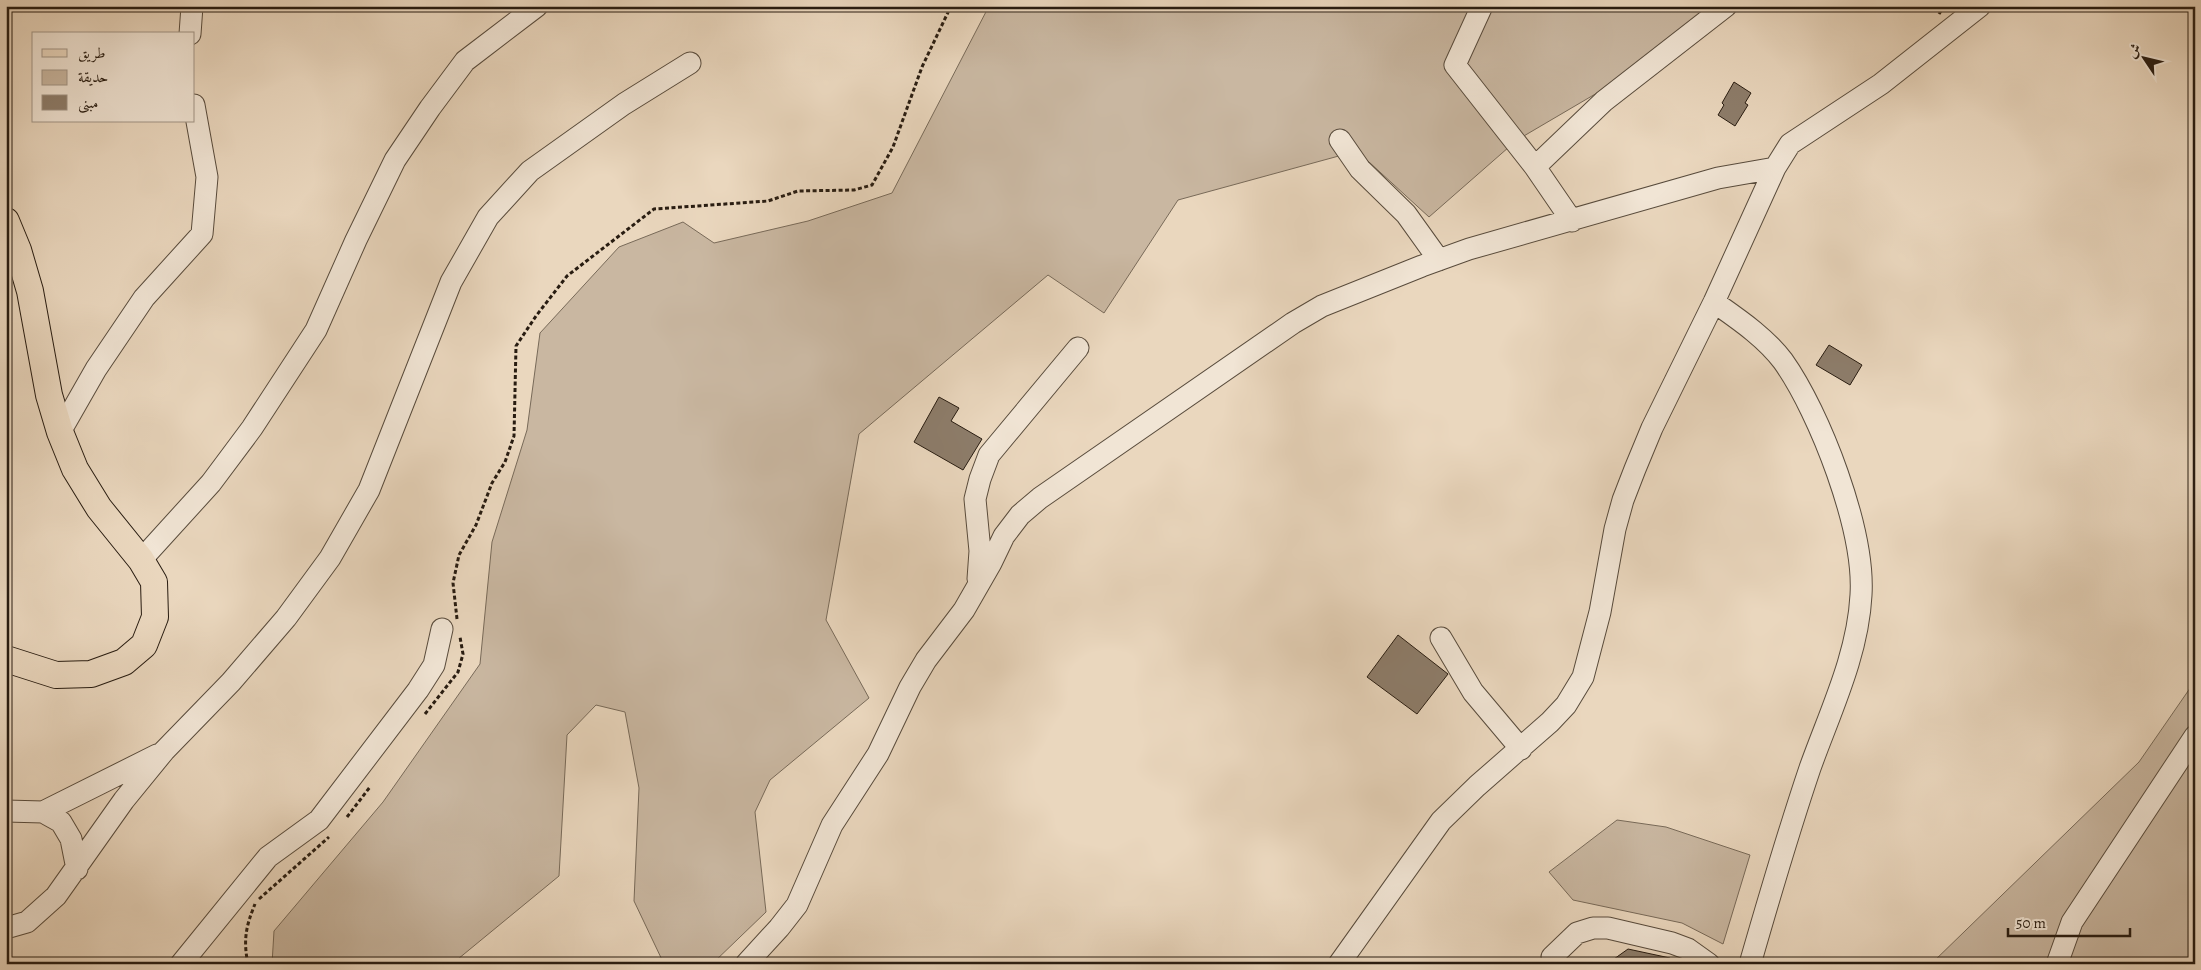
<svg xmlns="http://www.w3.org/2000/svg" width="2201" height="970" font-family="Alegreya,Amiri,serif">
<rect width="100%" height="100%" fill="#ead7be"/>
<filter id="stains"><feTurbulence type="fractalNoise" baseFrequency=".004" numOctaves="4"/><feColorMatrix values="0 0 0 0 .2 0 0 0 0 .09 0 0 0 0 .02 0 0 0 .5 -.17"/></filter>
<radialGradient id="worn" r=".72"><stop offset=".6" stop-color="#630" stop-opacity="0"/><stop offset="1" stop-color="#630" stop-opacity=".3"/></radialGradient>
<path fill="#c9b7a1" stroke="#786a59" d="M989,6H1728L1723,19L1517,140L1429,217L1357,151L1178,200L1104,313L1048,275L859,434L826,620L869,698L770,780L755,812L766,912L712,964H664L634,901L639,788L625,712L596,705L567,735L559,876L458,959L457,964H272L274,931L383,802L480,664L492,542L527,430L540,333L619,247L683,222L714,243L808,221L892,193Z
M2195,681V964H1931L2139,762Z
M1617,820L1666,827L1750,855L1723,944L1682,923L1573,900L1549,872Z"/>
<path fill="#8d7d6b" stroke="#281c11" d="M1734,82L1751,93L1745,103L1748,105L1735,126L1718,115L1724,105L1722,103Z
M1829,345L1862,365L1850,385L1816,365Z
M939,397L959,408L951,421L982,439L963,470L914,442Z
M1398,635L1448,674L1417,714L1367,677Z
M1628,949L1670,958V964H1607Z"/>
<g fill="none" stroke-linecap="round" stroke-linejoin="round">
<g stroke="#584b3c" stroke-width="23">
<path id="minor" d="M1482,6L1455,65L1535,167
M190,34L192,6
M1340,140L1360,169L1406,214L1439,260
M1572,221L1535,167L1604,101L1726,6
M1714,302C1738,319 1765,337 1783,361C1820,413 1865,530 1861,595C1858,655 1830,712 1810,768C1788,833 1769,898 1750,964
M60,432L96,369L144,298L202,234L207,177L194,105
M141,560L211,483L252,428L316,330L356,240L395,160L430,108L465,61L537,6
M978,579L980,551L975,499L980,479L989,455L1078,348
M1441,638L1473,692L1521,749
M6,811L43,812L157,755
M43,812L61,822L71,839L77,869
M6,928L27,922L56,896L124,800L164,751L231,682L286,618L330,558L369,490L451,282L488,217L530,171L624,104L690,63
M1552,957L1577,933L1593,928H1608L1672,943L1688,949L1709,964
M181,964L268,857L319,820L418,690L434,665L442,629
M746,964L779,928L797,905L832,825L878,754L910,687L926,660L964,610L991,563L1004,536L1020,515L1040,498L1293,323L1322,306L1422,266L1469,249L1718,178L1775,168
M1339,964L1441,821L1477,786L1550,722L1566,705L1583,677L1600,612L1615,529L1623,500L1635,469L1652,428L1714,302L1775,168L1790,144L1881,84L1980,6
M2057,964L2072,922L2195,736"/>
</g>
<g stroke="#281c11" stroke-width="28">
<path id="major" d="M6,221L18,250L30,291L49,395L60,432L75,469L99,508L141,560L154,582L155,617L144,645L124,662L91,674L56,675L6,659"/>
</g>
<path stroke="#281c11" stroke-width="3" stroke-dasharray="4 2.5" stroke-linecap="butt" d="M1939,14L1944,6
M457,619L453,583L459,555L476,525L492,483L505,462L514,436L516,346L536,316L567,276L654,209L768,201L798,191L854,190L872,185L893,147L922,67L951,6
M425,714L458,672L463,654L460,637
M347,817L370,787
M259,899L329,837
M248,964C243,940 246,926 255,904"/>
<use href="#minor" stroke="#f1e5d5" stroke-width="21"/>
<use href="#major" stroke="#ead7be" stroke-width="26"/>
</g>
<rect width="2201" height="970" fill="none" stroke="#ead7be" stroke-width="25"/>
<rect x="8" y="8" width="2186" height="955" fill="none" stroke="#281c11" stroke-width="2.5"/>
<rect x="12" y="12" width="2176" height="945" fill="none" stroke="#281c11"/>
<rect x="32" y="32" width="162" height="90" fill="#f1e5d5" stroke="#a19587"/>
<rect x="42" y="49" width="25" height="8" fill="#ead7be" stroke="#a19587"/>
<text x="78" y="58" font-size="15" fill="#281c11">طريق</text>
<rect x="42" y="70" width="25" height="15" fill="#c9b7a1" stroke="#a19587"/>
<text x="78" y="82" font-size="15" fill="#281c11">حديقة</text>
<rect x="42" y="95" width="25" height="15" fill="#8d7d6b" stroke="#a19587"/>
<text x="78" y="108" font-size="15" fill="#281c11">مبنى</text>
<g transform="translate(2144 58) rotate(305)" stroke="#f1e5d5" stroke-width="4" paint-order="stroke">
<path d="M0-4L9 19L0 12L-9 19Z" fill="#281c11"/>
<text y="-8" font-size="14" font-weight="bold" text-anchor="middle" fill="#281c11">ش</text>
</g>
<path d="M2008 928v8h122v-8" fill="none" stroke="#281c11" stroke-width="2.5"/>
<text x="2016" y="928" font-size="15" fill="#281c11" stroke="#f1e5d5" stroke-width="4" paint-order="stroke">50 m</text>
<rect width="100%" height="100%" filter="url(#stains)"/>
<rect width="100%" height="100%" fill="url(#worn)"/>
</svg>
